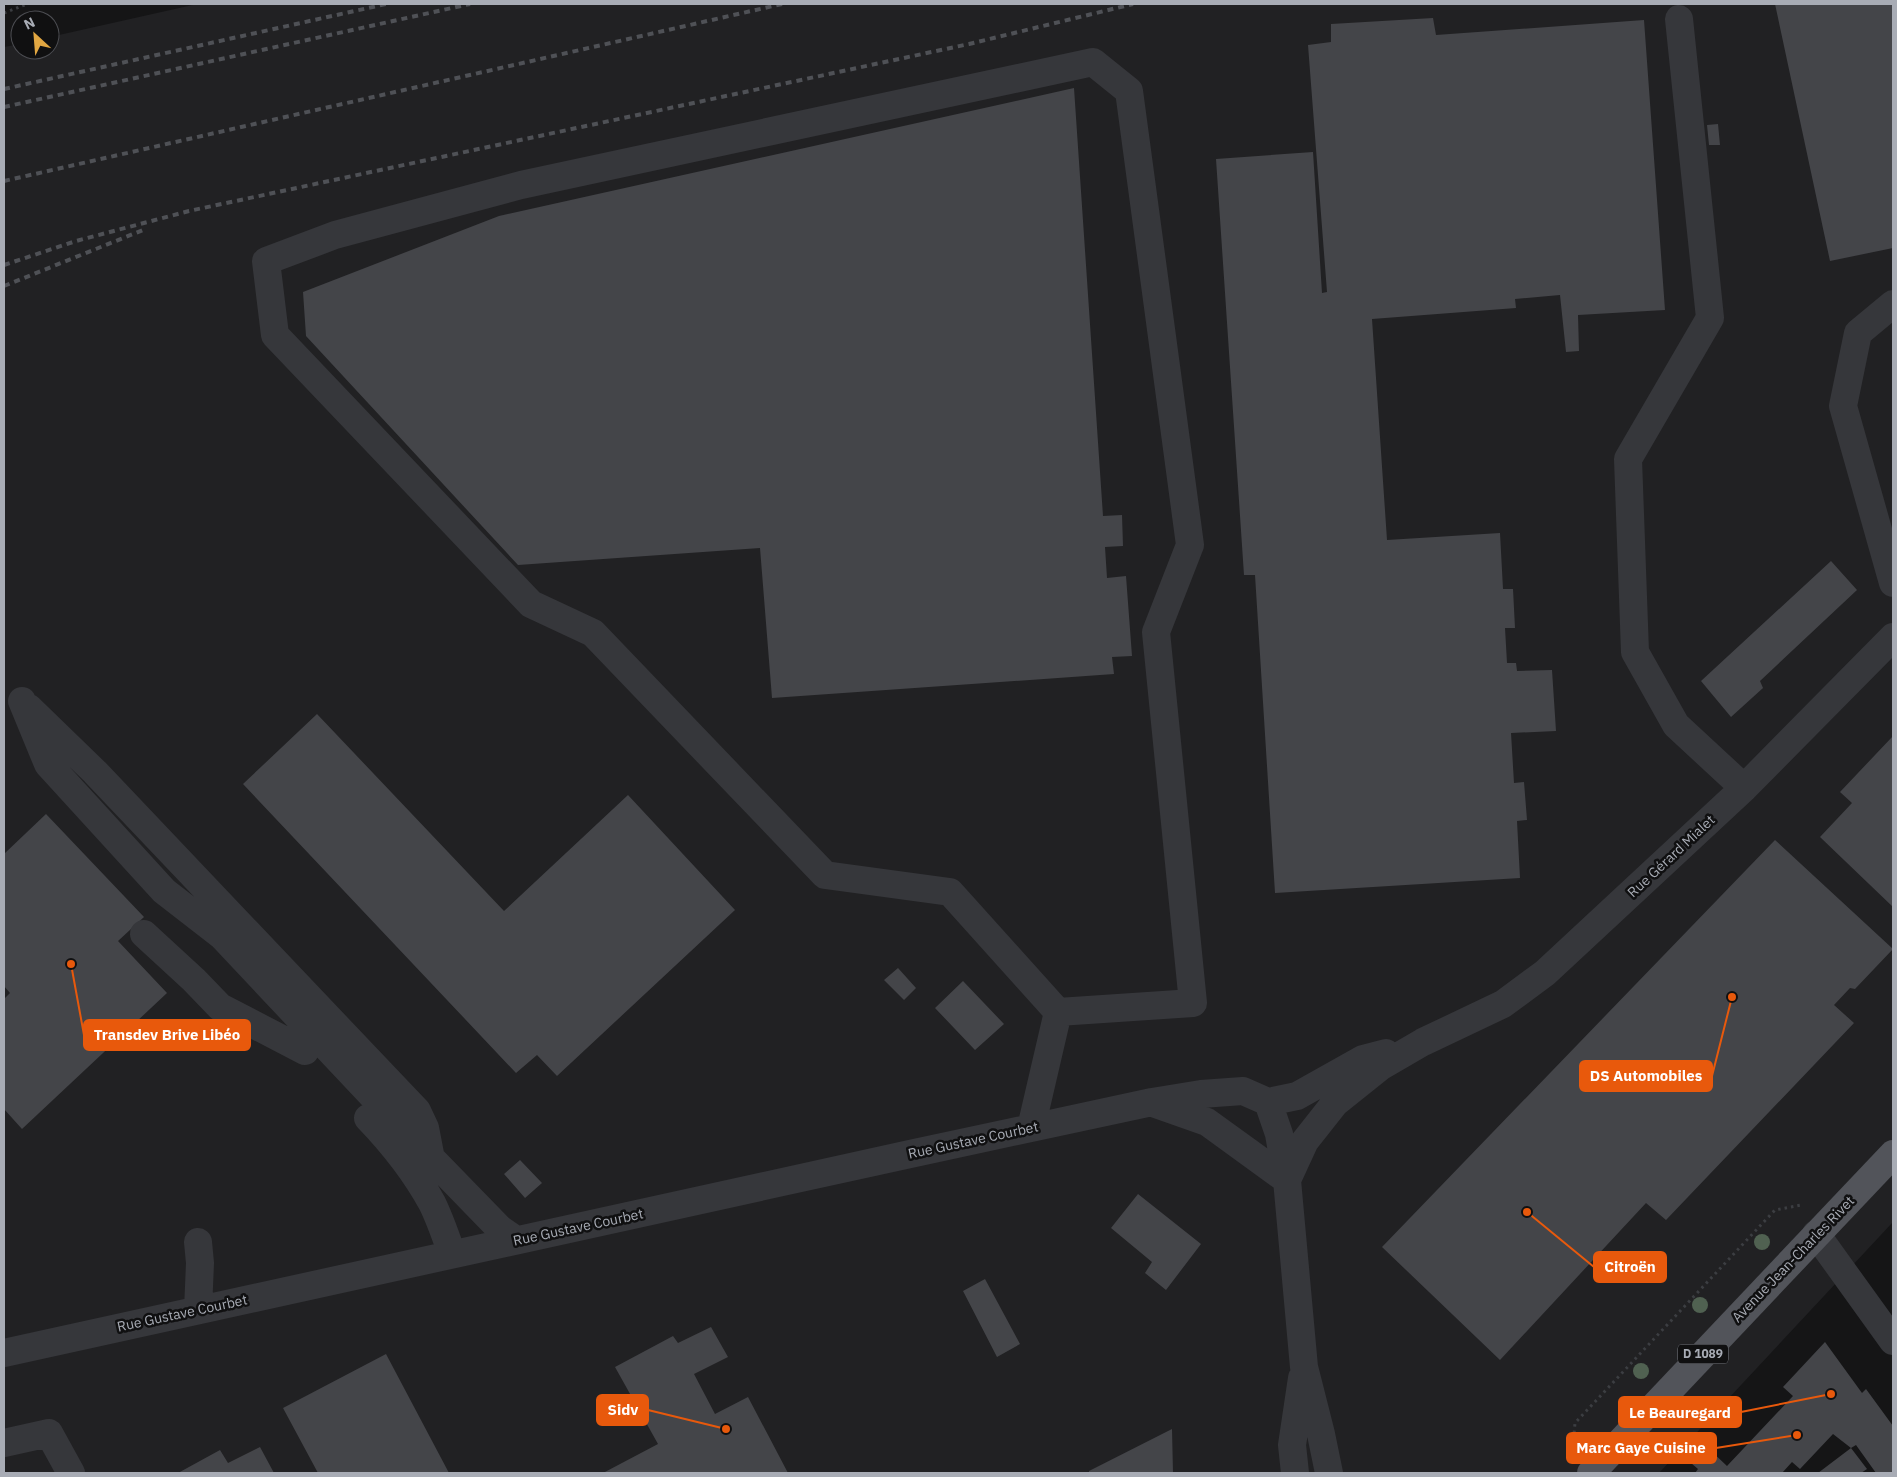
<svg xmlns="http://www.w3.org/2000/svg" width="1897" height="1477" font-family="'IBM Plex Sans',sans-serif">
<rect width="100%" height="100%" fill="#151516"/>
<path fill="#212123" d="M197,4H1893V1222L1659,1473H4V47L20,44V50H50V37Z"/>
<path fill="#444549" d="M1775,4H1893V248L1830,261Z
M1433,18L1436,35L1644,20L1665,310L1578,315L1579,351L1566,352L1560,295L1515,299L1516,308L1372,319L1387,540L1500,533L1503,589H1513L1515,628H1505L1507,663H1516L1517,671L1552,670L1556,731L1511,733L1514,783L1524,782L1527,820L1517,821L1520,878L1275,893L1255,575H1244L1216,159L1313,152L1322,293L1327,292L1308,45L1331,42V24Z
M1074,88L1103,516L1122,515L1123,546L1105,547L1107,578L1126,576L1132,656L1112,657L1114,674L772,698L760,548L518,565L306,336L303,292L499,216Z
M1718,124L1720,145H1709L1707,125Z
M1831,561L1857,590L1760,681L1763,688L1731,717L1701,681Z
M317,714L504,911L628,795L735,910L557,1076L537,1055L516,1073L243,784Z
M1893,736V907L1820,837L1852,803L1840,792Z
M46,814L144,917L118,941L167,993L22,1129L4,1109V999L10,993L4,986V854Z
M1775,840L1893,949L1855,989L1850,988L1834,1005L1854,1023L1666,1220L1646,1203L1500,1360L1382,1247Z
M898,968L916,988L904,1000L884,980Z
M963,981L1004,1024L975,1050L935,1008Z
M520,1160L542,1183L525,1198L504,1174Z
M1138,1194L1201,1244L1166,1290L1145,1273L1152,1262L1111,1228Z
M985,1279L1020,1344L997,1357L963,1291Z
M711,1327L728,1357L694,1374L715,1414L748,1397L788,1473H603L658,1444L615,1367L673,1336L678,1343Z
M1825,1342L1862,1393L1866,1389L1893,1426V1473H1876L1856,1445L1851,1448L1833,1434L1800,1469L1792,1462L1782,1473H1695L1698,1469L1691,1463L1708,1448L1727,1466L1793,1396L1783,1387Z
M386,1354L449,1473H318L283,1408Z
M1172,1429L1173,1473H1089V1471Z
M260,1447L274,1473H178L220,1450L228,1463Z
M1851,1448L1867,1469L1861,1473H1818Z"/>
<g fill="none" stroke-linecap="round" stroke-linejoin="round">
<path stroke="#3c3e42" stroke-width="3" stroke-dasharray="2.5 4" stroke-linecap="butt" d="M4,13L27,4
M1573,1446L1575,1423L1775,1210L1801,1205"/>
<path stroke="#36373b" stroke-width="28" d="M1679,19L1710,318L1628,459L1635,652L1676,725L1744,788
M1893,304L1858,333L1843,406L1893,583
M22,701L48,764L164,891L222,936L431,1158L500,1229L516,1240
M29,708L95,772L417,1111L425,1128L430,1154
M144,934L194,980L220,1007L305,1051
M1268,1102L1297,1096L1363,1059L1386,1053
M1153,1103L1207,1122L1287,1180
M368,1118C393,1144 415,1172 432,1203C440,1219 446,1237 452,1254
M1031,1128L1058,1012L950,892L825,875L593,633L531,604L275,335L266,261L335,235L521,185L1093,62L1129,91L1190,545L1156,632L1193,1003L1058,1012
M1287,1180L1305,1141L1335,1103L1380,1067L1423,1042L1503,1004L1545,973L1744,788L1893,637
M1816,1234L1893,1341
M198,1310L200,1263L198,1242
M4,1353L910,1154L1152,1102L1201,1094L1243,1091L1268,1102L1279,1134L1287,1180L1304,1367L1321,1434L1329,1473
M4,1443L49,1433L71,1473
M1295,1473L1292,1445L1302,1378"/>
<path stroke="#52545a" stroke-width="28" d="M1591,1473L1893,1154"/>
<path stroke="#4f5156" stroke-width="4" stroke-dasharray="6 5" stroke-linecap="butt" d="M4,89L386,4
M4,107L470,4
M4,181L782,4
M4,265L76,241L189,211L969,44L1133,4
M4,286L143,230"/>
</g>
<g fill="#506151">
<circle cx="1762" cy="1242" r="8"/>
<circle cx="1700" cy="1305" r="8"/>
<circle cx="1641" cy="1371" r="8"/>
</g>
<g text-anchor="middle" stroke-width="5" stroke-linejoin="round" paint-order="stroke">
<rect fill="#101011" stroke="#7a7d84" stroke-width="1" x="1678" y="1344.5" width="50" height="19" rx="4"/>
<g font-size="12" font-weight="bold" fill="#a8acb5">
<text x="1703" y="1358">D 1089</text>
</g>
<g font-size="14" fill="#a8acb5" stroke="#101011">
<text transform="translate(1671 856) rotate(-43)" y="5">Rue Gérard Mialet</text>
<text transform="translate(973 1140) rotate(-12)" y="5">Rue Gustave Courbet</text>
<text transform="translate(578 1227) rotate(-12)" y="5">Rue Gustave Courbet</text>
<text transform="translate(1793 1259) rotate(-46)" y="5">Avenue Jean-Charles Rivet</text>
<text transform="translate(182 1313) rotate(-12)" y="5">Rue Gustave Courbet</text>
</g>
</g>
<path fill="none" stroke="#e8590c" stroke-width="2" d="M71 964L84 1035M1732 997L1712 1076M1527 1212L1594 1267M726 1429L648 1410M1831 1394L1741 1412M1797 1435L1716 1448"/>
<g fill="#e8590c" stroke="#101011" stroke-width="2">
<circle cx="71" cy="964" r="5"/>
<circle cx="1732" cy="997" r="5"/>
<circle cx="1527" cy="1212" r="5"/>
<circle cx="726" cy="1429" r="5"/>
<circle cx="1831" cy="1394" r="5"/>
<circle cx="1797" cy="1435" r="5"/>
</g>
<g fill="#e8590c" stroke="#e8590c" stroke-width="2">
<rect x="84" y="1020" width="166" height="30" rx="5"/>
<rect x="1580" y="1061" width="132" height="30" rx="5"/>
<rect x="1594" y="1252" width="72" height="30" rx="5"/>
<rect x="597" y="1395" width="51" height="30" rx="5"/>
<rect x="1619" y="1397" width="122" height="30" rx="5"/>
<rect x="1567" y="1433" width="149" height="30" rx="5"/>
</g>
<g font-size="15" text-anchor="middle" font-weight="bold" fill="#fff">
<text x="167" y="1040">Transdev Brive Libéo</text>
<text x="1646" y="1081">DS Automobiles</text>
<text x="1630" y="1272">Citroën</text>
<text x="623" y="1415">Sidv</text>
<text x="1680" y="1418">Le Beauregard</text>
<text x="1641" y="1453">Marc Gaye Cuisine</text>
</g>
<rect width="1897" height="1477" fill="none" stroke="#a8acb5" stroke-width="10"/>
<g transform="translate(35 35) rotate(334)"><circle r="24" fill="#101011" stroke="#4d4e53"/>
<path d="M0-4L9 19L0 12L-9 19Z" fill="#e2a742"/>
<text y="-8" font-size="14" font-weight="bold" text-anchor="middle" fill="#a8acb5">N</text>
</g>
</svg>
